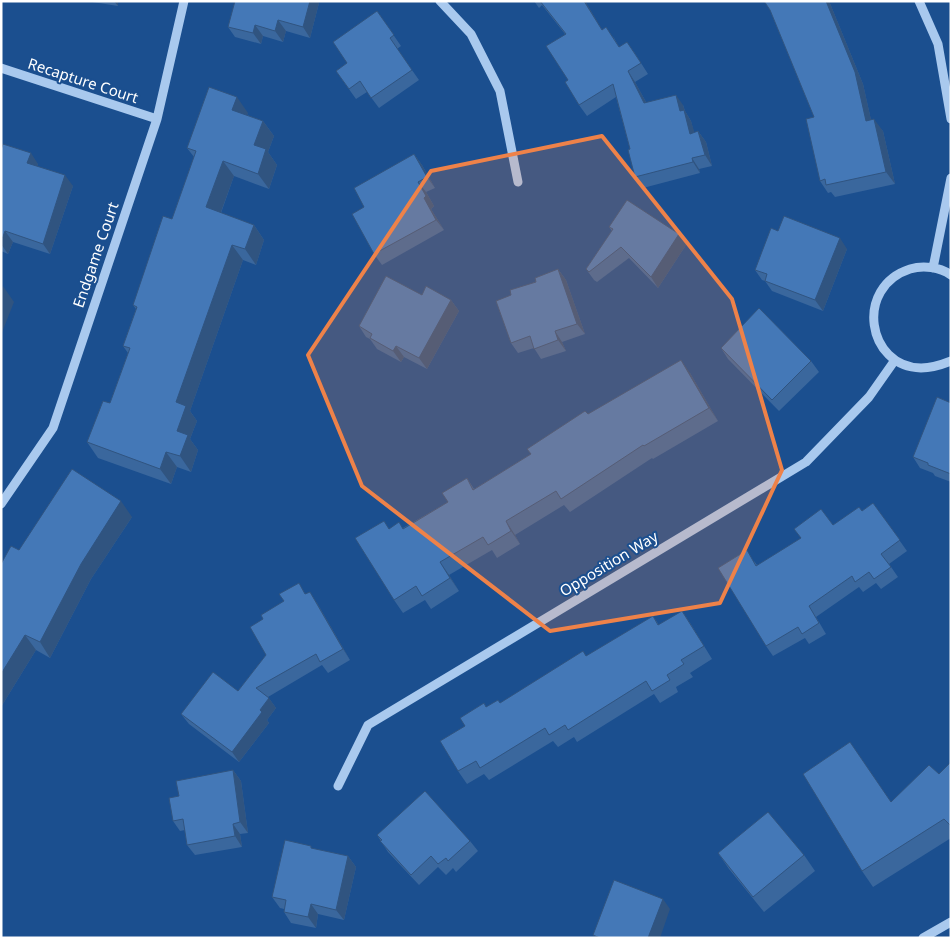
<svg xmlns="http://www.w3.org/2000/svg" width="952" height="939" font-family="'Noto Sans',sans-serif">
<rect width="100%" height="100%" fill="#1b4f8f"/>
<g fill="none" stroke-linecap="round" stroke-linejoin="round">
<path stroke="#a9c9ee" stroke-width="9" d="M440,1L471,34L500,91L518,182
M919,1L938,44L951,119
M1,68L157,119
M933,268L951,178
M951,275C940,267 923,265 910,269C854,287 867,367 921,368C932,368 941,365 951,361
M1,504L53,428L157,119L184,1
M338,786L368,725L806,462L869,397L895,360
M923,938L951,922"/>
</g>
<path fill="#3a679d" d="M86,1H118V6Z
M534,1H585L602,30L614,38L619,47L634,52L648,74L635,82L646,102L683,105L685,111L691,121L694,133L698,131L706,142L712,166L699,169L700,173L643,188L635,177L630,149L616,97L587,116L579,105L568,80L565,34L542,5L539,8Z
M764,1H829L863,84L871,120L883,131L895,184L835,197L831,192L828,193L820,181L814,117L770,10Z
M319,3L310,38L286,31L283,42L263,36L261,44L235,37L228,27Z
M377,11L401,46L397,49L419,80L379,108L367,92L356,99L336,71L347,63Z
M248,113L247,115L263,121L274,136L268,152L277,165L269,189L234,176L221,213L254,225L264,240L256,265L243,260L190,411L197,421L190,439L198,450L191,472L177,467L171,484L98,458L87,442L110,403L128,353L123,346L136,309L133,305L172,219L194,157L187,148Z
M1,150L38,164L37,166L73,186L50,254L13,242L8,254L1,251Z
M414,154L422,165L435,188L426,192L434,206L431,209L444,230L382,265L374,254L364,207Z
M609,227L679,234L686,245L658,288L629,258L597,282L594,280L586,269L612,231Z
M778,231L847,249L823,311L772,291L765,281L762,280L755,270Z
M558,269L566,280L585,334L562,342L566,351L541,359L534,348L518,353L511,343V295Z
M422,295L451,300L459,311L427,369L404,357L401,362L377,349L370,339L366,337L359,326Z
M721,348L811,361L819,372L779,411L728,359Z
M690,373L718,421L653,459L652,458L570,512L564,505L515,535L520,544L497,558L492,550L449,575L459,591L431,609L425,600L403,613L394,600L389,529L403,528L448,502L467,478L474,489L531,454L588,414Z
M951,403V482L935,476L933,473L920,468L913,457Z
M873,503L907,551L889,564L898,577L881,589L876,583L863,592L859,587L816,617L826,634L809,644L805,638L773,656L766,646L754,561L757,565L833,525L862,511Z
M132,517L91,579L50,658L36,650L1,707L19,550Z
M307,594L317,603L350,660L328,673L322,665L268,697L276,708L267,720L269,723L239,762L189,724L181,714L238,691L266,655Z
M682,611L690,623L712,659L690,673L693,677L676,687L678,692L660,703L654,694L577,742L574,737L558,747L553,741L489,780L484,774L467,784L458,771L465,726L487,707L500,703L587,656L653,616L659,625Z
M951,762V838L873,887L862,871L891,802L939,774Z
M233,770L241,781L248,833L240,834L242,847L195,855L187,845L185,830L180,831L173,821L179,796Z
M377,835L470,841L478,851L456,872L453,868L446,875L438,867L419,885L388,852Z
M313,849L348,856L356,867L344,920L318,914L316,928L291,923L284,912V909L280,908L272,897Z
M718,853L804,855L815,871L764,912L729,869Z"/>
<path fill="#305480" d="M114,1H118V6Z
M310,1H318L319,3L310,38L303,27Z
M584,1H585L609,41L602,30Z
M826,1H829L863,84L874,133L866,121Z
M278,20L286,31L283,42L275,31Z
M255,25L263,36L261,44L253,33Z
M628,71L635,82L652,113L644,103Z
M676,95L683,105L685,111L691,121L698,144L690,134L680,111Z
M237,97L248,113L243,125L232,110Z
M874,119L883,131L895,184L886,172Z
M263,121L274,136L268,152L277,165L269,189L258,174L254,145Z
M698,131L706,142L712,166L705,155Z
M31,153L38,164L35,173L27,163Z
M414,154L422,165L435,188L427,177Z
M692,158L699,169L700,173L693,162Z
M223,161L234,176L217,223L206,207Z
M65,175L73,186L50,254L43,244Z
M418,182L426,192L434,206L431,209L444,230L436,220L424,198Z
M254,225L264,240L256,265L245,249Z
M5,231L13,242L8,254L1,244Z
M679,234L686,245L658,288L651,277Z
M840,238L847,249L823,311L815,300Z
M232,245L243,260L190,411L197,421L190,439L198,450L191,472L180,456L177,431L176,402Z
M558,269L566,280L585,334L577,324Z
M3,286L14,302L1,335V291Z
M451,300L459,311L427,369L419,358Z
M555,331L562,342L566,351L558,340Z
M396,346L404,357L401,362L393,351Z
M681,360L690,373L718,421L709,408Z
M166,452L177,467L171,484L160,469Z
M121,501L132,517L91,579L50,658L40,642L81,564Z
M506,521L515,535L520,544L511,531Z
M440,562L449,575L459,591L450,578Z
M310,592L317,603L350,660L343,649Z
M25,635L36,650L1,707V674Z
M269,698L276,708L267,720L269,723L239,762L232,752L260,710Z
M233,770L241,781L248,833L240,822Z
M233,824L240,834L242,847L235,836Z
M348,856L356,867L344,920L336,910Z
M663,899L670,909L660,938H648Z
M311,904L318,914L316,928L308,917Z"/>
<path fill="#4478b7" stroke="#305480" d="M235,1H310L303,27L278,20L275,31L255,25L253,33L228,27Z
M540,1H584L602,30L606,27L619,47L627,42L641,63L628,71L644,103L676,95L680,111L684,110L690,134L698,131L705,155L692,158L693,162L635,177L628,150L630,149L613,84L579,105L565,82L568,80L546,46L566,34Z
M764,1H826L855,72L866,121L874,119L886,172L826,185L825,179L820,181L806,119L814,117L770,10Z
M377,11L394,35L390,38L412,70L371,98L360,81L349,89L336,71L347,63L333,42Z
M209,87L237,97L232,110L263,121L254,145L266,149L258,174L223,161L206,207L254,225L245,249L232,245L176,402L186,406L177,431L188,435L180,456L166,452L160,469L87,442L103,401L110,403L130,348L123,346L137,307L133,305L163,216L172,219L196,151L187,148Z
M3,144L31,153L27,163L65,175L43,244L5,231L1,242V150Z
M414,154L427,177L418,182L426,196L424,198L436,220L374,254L352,214L364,207L354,188Z
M627,200L679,234L651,277L621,247L589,272L586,269L613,229L609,227Z
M784,216L840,238L815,300L765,281L767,274L755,270L771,228L778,231Z
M558,269L577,324L555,331L558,340L534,349L530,336L511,343L496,301L511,295L510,290L536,282L535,278Z
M386,276L422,295L426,286L451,300L419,358L396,346L393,351L370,338L372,334L359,326Z
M759,308L811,361L772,400L721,348Z
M681,360L709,408L644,446L643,445L561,499L556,491L506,521L511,531L488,545L483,537L440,562L450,578L422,596L416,586L394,600L355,538L384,521L389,529L399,522L403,529L448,502L442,493L467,478L473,490L531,454L527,449L585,411L588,414Z
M937,397L951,403V474L928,465V463L913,457Z
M72,469L121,501L81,564L40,642L25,635L1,674V564L11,546L19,550Z
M873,503L900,540L881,554L891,567L874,579L869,572L855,582L852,576L809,606L819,623L802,634L798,627L766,646L718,568L747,550L756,566L801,538L794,529L821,509L833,525L859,507L862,511Z
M299,583L305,594L310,592L343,649L320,662L316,654L256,688L269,698L260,710L262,712L232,752L181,714L213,672L238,691L266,655L250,627L263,619L261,615L284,601L279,594Z
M682,611L704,646L681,660L684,664L667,675L670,680L652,691L646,681L568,730L565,725L549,735L545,728L480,768L476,761L458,771L440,741L465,726L460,718L484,703L486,707L498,700L500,703L583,651L586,656L653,616L658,625Z
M850,742L891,802L929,765L939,774L951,762V826L944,819L862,871L803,774Z
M233,770L240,822L233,824L235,836L187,845L183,819L173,821L169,798L179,796L176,781Z
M425,791L470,841L448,861L446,858L438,864L431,856L411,875L380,841L382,840L377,835Z
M768,812L804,855L753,897L718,853Z
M285,840L311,846V848L348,856L336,910L311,904L308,917L284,912L286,900L272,897Z
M614,880L663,899L648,938H600L593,935Z"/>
<path fill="#ee8249" fill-opacity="0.2" stroke="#ee8249" stroke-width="4" stroke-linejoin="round" d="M602,136L732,299L782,470L720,603L550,631L362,486L308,355L431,171Z"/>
<g text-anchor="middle" stroke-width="4" stroke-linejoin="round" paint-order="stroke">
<g font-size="15" fill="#fff" stroke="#1b4f8f">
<text transform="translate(83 81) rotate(18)" y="5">Recapture Court</text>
<text transform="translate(96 255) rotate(-71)" y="5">Endgame Court</text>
<text transform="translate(609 564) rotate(-31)" y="5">Opposition Way</text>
</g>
</g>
<rect width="952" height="939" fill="none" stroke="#ffffff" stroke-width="5"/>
</svg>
